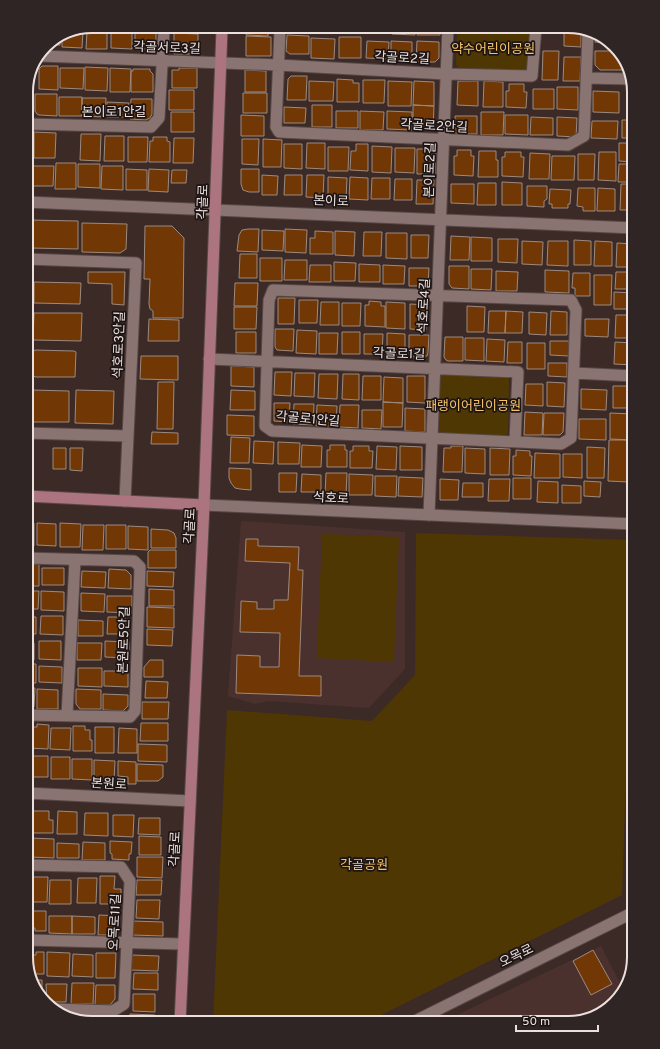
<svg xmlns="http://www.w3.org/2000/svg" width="660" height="1049" font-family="Overpass,'Noto Sans KR',sans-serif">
<rect width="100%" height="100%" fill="#3c2a27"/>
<path fill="#4b312e" d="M241,521L405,532V669L369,708L268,701L255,704L228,696Z
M601,946L624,991L611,1003L584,1019L568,1023H440Z"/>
<path fill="#4e3703" d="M457,27H531L530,66L526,70L460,69L456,65Z
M443,373L505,374L509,379L508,433L503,437L442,435L438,431L439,377Z
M416,533L634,540L622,895L365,1023H213L227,710L372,721L415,675Z
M322,534L399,537L394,662L317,658Z"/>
<path fill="#713805" stroke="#9c8a7f" d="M564,26H572L581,29V47L564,46Z
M440,27V35H417L418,28Z
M509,27H526V32H509Z
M335,28V31L312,30V29Z
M340,28H361V32H340Z
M366,28H388V33H366Z
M392,28H415V35L392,34Z
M247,29H268V36L246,35Z
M132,30V49L111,48V31Z
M177,30H196V33L177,32Z
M67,31H83L82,48L62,47V35Z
M87,31H107V49H86Z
M135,32H156V46L153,49H135Z
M174,33L198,34V54H174Z
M596,34L604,37L609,43L595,42Z
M287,35L309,36V54H290L286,51Z
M60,36V45H46Z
M246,36L271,37V56H246Z
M339,37H361V58H339Z
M311,38L335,39L334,59L311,58Z
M367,41L389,42L388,59L366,58Z
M391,41L412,42V61H391Z
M417,41L439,42V58L435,62H416Z
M543,51H559L558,80H542Z
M595,51H617L622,57V70H600L595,65Z
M564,57H581L580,81H563Z
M42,66H58V90L39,89V69Z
M85,67L108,68L107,91L85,90Z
M60,68H84L83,89L60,88Z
M110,68L131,69L130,92H110Z
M179,68H197V88H172V70H179Z
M133,69H150V71L153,74V92H131V71H133Z
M245,70L266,71V92H245Z
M291,76H307L306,100H287L288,79Z
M337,79L353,80V83H359V102H337Z
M363,80H385L384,103H363Z
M309,81L334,82L333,101H309Z
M388,81L412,82L411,106H388Z
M414,81L434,82V106L413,105Z
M458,81H478V106L457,105Z
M484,81L503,82V107H483Z
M509,84H524V92H527L526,108L506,107V91H509Z
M557,87H578V110L557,109Z
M627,88H633L634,111H627Z
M533,89H554V109H533Z
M169,90H194V110H169Z
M593,91L619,92V113L593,112Z
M243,93H267V113H243Z
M35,94H57V116L39,115L37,114L35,111Z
M59,97H82V116H59Z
M82,98H106L105,117L82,116Z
M131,99H152V114L150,118L146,120L130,119Z
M107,102L129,103L128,117H107Z
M312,105H332V127H312Z
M413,105L434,106L433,130L413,129Z
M284,107L306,108L305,123H284Z
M336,111H358V128H336Z
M360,111L384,112L383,130H360Z
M387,111L412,112V130L387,129Z
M171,112H194V132H171Z
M481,112H504L503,135H481Z
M241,115L264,116V136H241Z
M505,115H528V135L505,134Z
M455,116H477V134H459L455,133Z
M531,117L553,118V135H530Z
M557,117L577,118L576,137L557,136Z
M622,120H634V138H622Z
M592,121H618L617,139L591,138Z
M34,132L56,133L55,158H34Z
M81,134H101L100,161L80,160Z
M105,136H124V161H104Z
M128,137H148L147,162H128Z
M153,137H167V141L170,142V162H149L150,141H153Z
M174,138H194L193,163H173Z
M242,139H259L258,165L242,164Z
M263,139L282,140L281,167H263Z
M307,143H325V169L306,168Z
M619,143H634V162L619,161Z
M284,144H302V169L284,168Z
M356,144H368V171L350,170L351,151H356Z
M372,146L392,147L391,173L372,172Z
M328,147H349L348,171H328Z
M395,148H415L414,173L395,172Z
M417,149H436L435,174H417Z
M457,150H471V156H474L473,176L454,175V156H457Z
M479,151H496V160H498V177H478Z
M505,152H521V157H524L523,177L502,176V157H505Z
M599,152H616V181L598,180Z
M530,153L550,154L549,179H529Z
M578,154H595L594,180H578Z
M552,156H575L574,180H551Z
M56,163H76V189H55Z
M78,164H100V188L78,187Z
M619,164H634V182H618Z
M32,166H54L53,186H32Z
M102,166H123V190L101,189Z
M126,169L147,170V190H126Z
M149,169L169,170L168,192L148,191Z
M241,169H259V192H249L243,190L241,184Z
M172,170H187L186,183H171Z
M262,175L278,176L277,195H262Z
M285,175H302V195H284Z
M307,175H324L323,198L306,197Z
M328,177L347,178L346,199H328Z
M350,177L368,178V200L349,199Z
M372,178H390V199H371Z
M395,179H412V200H394Z
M417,180H434L433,204H416Z
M502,182L522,183V205H502Z
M478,183H496V205H477Z
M451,184H474V204L451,203Z
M621,184H634V210H620Z
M527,186H547V199L544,201V207L527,206Z
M578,188H595V211H583V207L577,206Z
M598,188L615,189V211H597Z
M550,189L571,190L570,204H568V208H552V204H549Z
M30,220L78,221V249L30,248Z
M82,223L127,224L126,249L120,253L82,252Z
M145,226H172L184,238L183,318H153V311L150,309L149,304L150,279H144Z
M248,229H259L258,252L237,251L239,235L242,230Z
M285,229L307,230L306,253L285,252Z
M262,230L284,231L283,251L262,250Z
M315,231L333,232V254H310V238H315Z
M335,231L355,232L354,256L335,255Z
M364,232H382L381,256H363Z
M386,233H407V259L386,258Z
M411,235H429L428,258H411Z
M451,236L470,237L469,260H450Z
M471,237L492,238V261H471Z
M498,239H518L517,263L498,262Z
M574,240L591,241V265H574Z
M522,241L543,242L542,265L522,264Z
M548,241H568V266L547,265Z
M595,241L612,242V266H594Z
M617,243L634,244V267H616Z
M240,254H257V278H239Z
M260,258H282V281H260Z
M285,260H307V280H284Z
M334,262L356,263L355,281H334Z
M359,264L380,265V282H359Z
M310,265H331V282H309Z
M383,265L405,266L404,284H383Z
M449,266H469V289L452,288L449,284Z
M409,268H429L428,284L424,286H409Z
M471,269H492L491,290L471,289Z
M545,270L569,271V293L545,292Z
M496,271L518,272L517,291H496Z
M88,272H125L124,305L112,304V284L88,283Z
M616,272H627V275H634V289H615Z
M573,273H590V296H575V288H572Z
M594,275H612L611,305H594Z
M34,282L81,283L80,304L34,303Z
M235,283H258L257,306H234Z
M614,292L634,293V309H614Z
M278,298H295L294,324H278Z
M299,300H318L317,323H299Z
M369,301L381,302V306H385V327L365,326V305H369Z
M321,302H339V325H320Z
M386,302L405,303V329L386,328Z
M342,303H361L360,326H342Z
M410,304L427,305L426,330L410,329Z
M467,306L485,307L484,332H467Z
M234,307H257L256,329H234Z
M489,311H506L505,333H488Z
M506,311L523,312L522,333H505Z
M551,311L567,312V335H550Z
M529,312L547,313L546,335L529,334Z
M34,313H82L81,341L33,340Z
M616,315H634V338H615Z
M149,319L179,320V341H148Z
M585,319H609L608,337L585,336Z
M275,329H294L293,351L277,350L275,347Z
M297,330L317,331L316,354L296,353Z
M236,332H256V353H236Z
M342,332H360V354H342Z
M319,333H338L337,354H319Z
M387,333L405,334V356L387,355Z
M364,334H383L382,354H364Z
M409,335H429L428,353L427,356L413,357V354H409Z
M445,337H463V361H448L446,360L444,357Z
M465,338H484V361L465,360Z
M487,339L505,340L504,362L486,361Z
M550,341H569V356L550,355Z
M508,342H522V363H507Z
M615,342L634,343V365L614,364Z
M527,343H545V369H527Z
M35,350L74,351L76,352L75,377H35L32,374L33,352Z
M141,356H178V380L140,379Z
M548,363H567V377L548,376Z
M231,366L254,367V387L231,386Z
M275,372H292L291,396L274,395Z
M295,373H315L314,397L294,396Z
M319,374H338L337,399L318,398Z
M343,374H359V400L342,399Z
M363,376H381V400H362Z
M407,376H425V403L407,402Z
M384,377L403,378V403L383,402Z
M158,382H174L173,429H157Z
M547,382L565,383L564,407L547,406Z
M526,384H543V406L525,405Z
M613,386H632L631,408H613Z
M581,389L607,390L606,410L581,409Z
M32,390L69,391V422H32Z
M76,390L114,391L113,424L75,423Z
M231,390L255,391V410H230Z
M383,402L403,403L402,427H383Z
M274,403H290L289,422L274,421Z
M294,404H314L313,425L293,424Z
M317,405L337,406L336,426H316Z
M340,405H359L358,428L339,427Z
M405,408L425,409V432L405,431Z
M362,410H382L381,429L362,428Z
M525,412L543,413L542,435H524Z
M544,413H564L563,432L560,435H543Z
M610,413L633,414L632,440L610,439Z
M227,415L254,416V436L227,435Z
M579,419H606V440L579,439Z
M152,432L178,433V444H151Z
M231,437L250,438L249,463H230Z
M609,440H630L629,482L608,481Z
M254,441L274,442L273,464L253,463Z
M278,442L300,443L299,464H278Z
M302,445L322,446L321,467H301Z
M330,445H345V450H347V467H327V450H330Z
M353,446H369V451H373L372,468H350V451H353Z
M377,446L397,447L396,470L376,469Z
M400,446L422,447V470H400Z
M451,446H463L462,472H443L444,448H451Z
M587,447L605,448L604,478H587Z
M53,448H66V469H53Z
M70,448H83L82,471L70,470Z
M465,448L485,449V474L465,473Z
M490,448L510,449L509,475H490Z
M516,450L530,451V456H532L531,476L513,475V456H516Z
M535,453L560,454V478H534Z
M563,454H582V478L563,477Z
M229,468L251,469V490L240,489L235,488L231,483L229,478Z
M279,473H297L296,492H279Z
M326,473H347L346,495H325Z
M302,474L321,475V492H301Z
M349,474L373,475L372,495H349Z
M375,476H397L396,497L375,496Z
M399,477L423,478L422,497L398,496Z
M513,478H531V499H513Z
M440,479L459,480L458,500H440Z
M489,479H510L509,501H488Z
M538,481L558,482V503L537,502Z
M584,481L601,482L600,497L584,496Z
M463,483H483V497H462Z
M562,485L581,486V503H562Z
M26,523H34V546H26Z
M37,523L56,524V546L37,545Z
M60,523L81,524L80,547H60Z
M83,525H104L103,550H82Z
M106,525H126V549H106Z
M128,526L148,527V550L128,549Z
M151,529L168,530L174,533L176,538V548H151Z
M246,539H258V546L299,547L298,570H303L299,676H321V696L236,693L237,655L260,656V667H279L280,633L240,632L241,601L257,602V609H274V600H288L290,563L245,561Z
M150,550H176V568H148V552Z
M26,564H39V586H26Z
M42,568H64V585H42Z
M109,569L126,570L131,575V589L108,588Z
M82,571L106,572L105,588L81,587Z
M147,571L174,572L173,587L147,586Z
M149,589L174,590V606H149Z
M26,591H39L38,609H26Z
M41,591L64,592V611L41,610Z
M81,593L105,594L104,612L81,611Z
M107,596H132V613L107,612Z
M147,607L174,608V628L147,627Z
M41,616H63V635L40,634Z
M26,617H36V634H26Z
M108,617H125V634H107Z
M78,620L103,621V636H78Z
M147,629L173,630L172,646L147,645Z
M39,641H61V660L39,659Z
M105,641L129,642V658L105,657Z
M26,643H34V660L26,659Z
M77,643H102L101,660H77Z
M150,660H163V677H144V667Z
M26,664H36V683H26Z
M39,666L62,667V683L39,682Z
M78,668H102V687L78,686Z
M104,671H128V687L104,686Z
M146,681L168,682L167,698H145Z
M26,688H35L34,707H26Z
M37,689L58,690V709H37Z
M76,689L101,690V709H80L76,704Z
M103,694L128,695V706L123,711L103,710Z
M142,702H169L168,719H142Z
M141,723H168V741H140Z
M37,724L49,725L48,749L29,748V727H37Z
M73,726H85V730H90V740H92V751H73Z
M95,727H114V753H95Z
M51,728H71L70,750L50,749Z
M119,728L137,729V753H118Z
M138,744L167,745V762L138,761Z
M30,756H48V777H29Z
M51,757H70V779H51Z
M72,759H92V780L72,779Z
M94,760L115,761L114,781L94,780Z
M118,761L136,762V784H128V777L118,776Z
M137,764L163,765V777L158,781H137Z
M26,810H28V832H26Z
M30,811H49V820H53V833H30Z
M58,811L77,812V834H57Z
M85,813H108V836L84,835Z
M113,815H134L133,837L113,836Z
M139,818H160V835L138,834Z
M139,836L161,837V855H139Z
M30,838L54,839V858L30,857Z
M110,841L132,842L131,854H129V860L112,859V854L110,853Z
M83,842L105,843V860H82Z
M57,843L79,844V858H57Z
M137,857H163L162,878L137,877Z
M100,876H115L114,889H121V900L116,904H100Z
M27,877H48L47,902H26Z
M78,878H97L96,903H77Z
M50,880H71V904H49Z
M137,880H162L161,895H136Z
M137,900H160L159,919L136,918Z
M26,911H46V931H35V928L26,927Z
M99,915L120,916L119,931H116L115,935H98Z
M49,916H72V934L49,933Z
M72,916L95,917V934H72Z
M132,921L163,922V936L132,935Z
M593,950L612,984L591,995L573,961Z
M36,952H44V974H30L26,955H36Z
M47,952L70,953L69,977L47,976Z
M96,953H116L115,978H96Z
M73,954L93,955V977L72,976Z
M132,955L159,956L158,971L131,970Z
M134,973H158V990L133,989Z
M32,980H42V996L33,986Z
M72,983H94L93,1004H71Z
M46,984H67L66,1002H47Z
M96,985H115V999L110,1005H95Z
M133,994H155V1012L133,1011Z
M130,1014L155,1015V1023H130Z"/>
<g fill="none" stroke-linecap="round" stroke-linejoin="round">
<g stroke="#574846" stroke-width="13">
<path id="minor" d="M280,29L276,127L279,132L568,145L584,136L588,32
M41,56L278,65L446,74L532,76L536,27
M586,78L631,79
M26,124L151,127L159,118L164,30
M26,202L634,228
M273,290L571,300L576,310L571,438L561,444L272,431L265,426L269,300Z
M209,359L518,372L515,442
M574,373L634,376
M26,433L128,436L136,263L26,259
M125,501L128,436
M429,515L448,27
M26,715L130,717L135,711L140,567L134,561L26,558
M67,716L75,560
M26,865L121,867L130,881L124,1004L113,1011L53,1009
M26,940L183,944
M411,1023L634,912"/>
</g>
<g stroke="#574846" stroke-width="13">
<path id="tertiary" d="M204,505L634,524
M26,793L190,801
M634,912V908"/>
</g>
<g stroke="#574846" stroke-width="13">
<path id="secondary" d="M26,496L204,505
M180,1023L204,505L222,29"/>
</g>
<use href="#minor" stroke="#897471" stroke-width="11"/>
<use href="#tertiary" stroke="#897471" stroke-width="11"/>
<use href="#secondary" stroke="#ab747f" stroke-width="11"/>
</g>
<g text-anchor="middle" stroke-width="3.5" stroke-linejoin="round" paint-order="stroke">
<g font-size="13" fill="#ece0de" stroke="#1d1514">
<text transform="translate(167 47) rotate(2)" y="5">각골서로3길</text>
<text transform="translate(402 57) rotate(3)" y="5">각골로2길</text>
<text x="114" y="116">본이로1안길</text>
<text transform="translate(434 125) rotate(3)" y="5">각골로2안길</text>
<text transform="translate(429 170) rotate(-88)" y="5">본이로2길</text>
<text transform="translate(331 200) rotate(2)" y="5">본이로</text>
<text transform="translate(202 202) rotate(-88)" y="5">각골로</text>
<text transform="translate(423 306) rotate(-87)" y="5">석호로4길</text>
<text transform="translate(118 345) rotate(-88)" y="5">석호로3안길</text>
<text transform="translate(399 353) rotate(2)" y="5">각골로1길</text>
<text transform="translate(308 418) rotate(5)" y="5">각골로1안길</text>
<text transform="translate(331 497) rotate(3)" y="5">석호로</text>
<text transform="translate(189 526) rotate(-87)" y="5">각골로</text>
<text transform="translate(123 640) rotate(-88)" y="5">본원로5안길</text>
<text transform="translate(109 783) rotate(3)" y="5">본원로</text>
<text transform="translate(174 849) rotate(-87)" y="5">각골로</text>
<text transform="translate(114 922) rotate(-87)" y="5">오목로11길</text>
<text transform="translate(516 955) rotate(-26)" y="5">오목로</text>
</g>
<g font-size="13" fill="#f5c46a" stroke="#1d1514">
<text x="493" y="53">약수어린이공원</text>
<text x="473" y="410">패랭이어린이공원</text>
<text x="364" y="869">각골공원</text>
</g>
</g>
<path d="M0 0H660V1049H0ZM92 33H568A59 59 0 0 1 627 92V957A59 59 0 0 1 568 1016H92A59 59 0 0 1 33 957V92A59 59 0 0 1 92 33Z" fill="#2e2524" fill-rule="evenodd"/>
<path fill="none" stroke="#ece0de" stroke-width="2" d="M92 33H568A59 59 0 0 1 627 92V957A59 59 0 0 1 568 1016H92A59 59 0 0 1 33 957V92A59 59 0 0 1 92 33Z"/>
<path d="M516 1025v6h82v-6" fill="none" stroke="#ece0de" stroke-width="2"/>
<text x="522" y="1025" font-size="12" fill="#ece0de" stroke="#1d1514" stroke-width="3" paint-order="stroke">50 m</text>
</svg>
